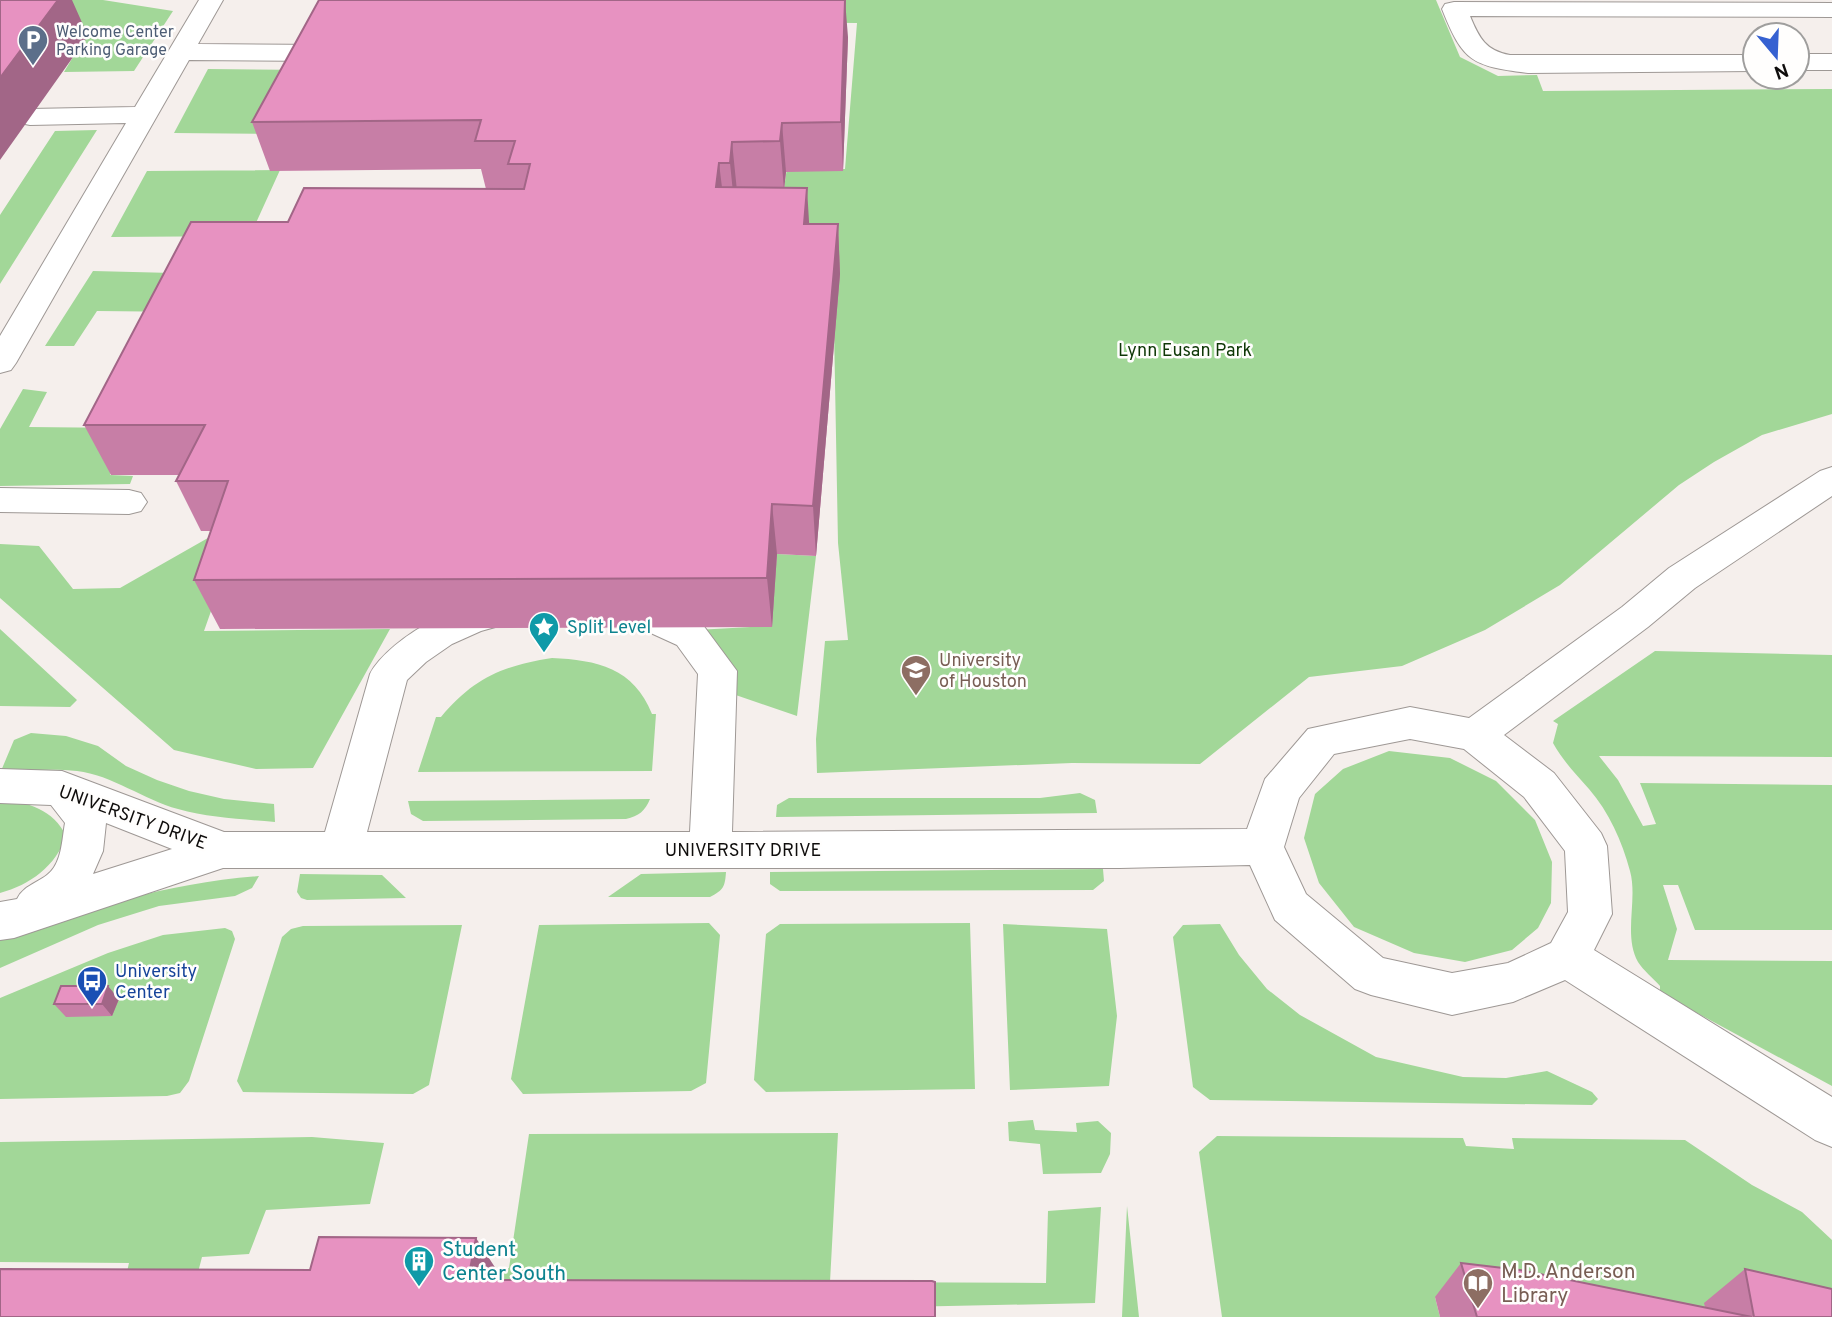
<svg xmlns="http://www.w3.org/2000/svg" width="1832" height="1317" font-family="Overpass,sans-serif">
<rect width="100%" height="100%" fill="#f5efec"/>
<path fill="#a2d798" d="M0,0H103L173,11L134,71L64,72L85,37Z
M369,0H1436L1460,57L1498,76L1537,75L1543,91L1832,89V414L1762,435L1714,462L1679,485L1560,585L1485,630L1402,666L1309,677L1200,764L1072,763L817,773L816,739L825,641L848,640L838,543L833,275L784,188L787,168L845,169L857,23L444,20Z
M208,69L310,70L276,134L174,133Z
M97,130L0,284V215L55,131Z
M280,170L250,236L111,237L147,171Z
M93,271L213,274L192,312L97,311L74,346H45Z
M23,389L47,392L29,427L127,428L110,475L133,476L130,484L0,486V429Z
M229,526L234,546L204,631L390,629L313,768L256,769L174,750L0,598V544L39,546L73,589L120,588Z
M777,554L816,556L797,716L727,692L696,630L770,626Z
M0,629L77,700L70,707L0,706Z
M1655,651L1832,655V757L1599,756L1618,780L1643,826L1656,824L1640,783L1832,785V930H1695L1678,885H1663L1677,929L1668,960L1832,961V1086L1660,993V986C1654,979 1643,970 1638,962C1623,935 1638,900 1630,871C1622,841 1609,812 1589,789C1575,773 1563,761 1553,743L1558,724L1553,721Z
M552,658C597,660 634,668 652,714H656L652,771L418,772L436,717H441C474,678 502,666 552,658Z
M31,733L66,736L98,746L126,766L157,780L189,791L224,799L274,804L275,822C243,819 209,818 178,809C144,800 112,775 77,771C52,768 25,771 1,771L14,740Z
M1389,751L1450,758L1496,781L1535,820L1552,862L1551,903L1538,928L1512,950L1465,962L1414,953L1354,927L1319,883L1304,838L1315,794L1343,769Z
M1080,793L1095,800L1097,813L776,817L777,805L789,798H1040Z
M650,799C645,811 639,816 626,819L423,821L411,814L408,801Z
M0,800C27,801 54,810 66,836C56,866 30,885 0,893Z
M1103,869L1104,881L1093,890L798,891H780L770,884V872Z
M726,872C725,886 724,890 710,897H608L641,874Z
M300,874L382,875L406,898L307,900L301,898L297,892Z
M259,876L252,888L235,896L159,906L98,925L0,968V935C89,909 166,883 259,876Z
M709,923L720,935L706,1083L691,1091L523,1094L511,1079L539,925Z
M970,923L975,1089L766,1092L754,1080L766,934L780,924Z
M1003,924L1107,929L1117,1016L1109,1086L1010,1090Z
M1220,924L1239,955L1267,989L1300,1015L1376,1057L1463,1077L1506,1078L1547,1071L1592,1092L1598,1099L1592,1105L1210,1100L1193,1087L1173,937L1183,925Z
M462,925L429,1085L413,1094L243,1092L237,1081L282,937L291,929L303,926Z
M225,928L232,931L235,939L189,1081L180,1093L167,1096L0,1099V998L108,953L163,935Z
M1033,1120L1035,1130L1077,1132L1076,1123L1098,1121L1111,1133L1110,1154L1101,1173L1043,1174L1040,1144L1009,1141L1008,1122Z
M838,1133L830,1282L1046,1283L1048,1211L1101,1207L1095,1303L522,1315L492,1291L495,1272L509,1268L529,1134Z
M1217,1136L1463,1138L1466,1146L1514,1149L1512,1138L1685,1140L1752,1185L1802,1212L1832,1240V1317L1705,1303L1706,1317L1435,1297L1440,1317H1222L1199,1152Z
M312,1137L384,1143L370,1204L266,1210L249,1254L202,1257L195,1284L125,1280L129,1263L0,1262V1142Z
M1127,1206L1139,1317H1122Z"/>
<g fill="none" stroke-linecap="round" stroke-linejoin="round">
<g stroke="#9e9895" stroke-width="2">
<path id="minor" d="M199,0H223L198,44L325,45L334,48L338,53L334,58L325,61L189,60L16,363L11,370L0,373V336L126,123L30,125L20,123L16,117L20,111L30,109L135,107Z
M1454,2L1832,3V17L1470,16C1479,38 1486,51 1510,55H1755V71L1528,73C1472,66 1463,62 1442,9L1445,4Z
M1797,54H1832V70H1797Z
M1832,467V496L1695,588L1648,627L1504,735L1554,773L1601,833L1607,846L1612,914L1594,950L1832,1097V1147L1815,1140L1565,980L1513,1002L1452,1015L1371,995L1355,989L1275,920L1250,865L1120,868H223L14,938L0,940V902L17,899C23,886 37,883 47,875C62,864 62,839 65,823L51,805L0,803V769L62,771L224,832H325L370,674C389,638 473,590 513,602L519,612L513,622L481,631L452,644L426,662L407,680L367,832H690L698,674L677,645L631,624L613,620L607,610L613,600L635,596L703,625L737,671L732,832L1247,829L1265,779L1308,729L1410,707L1469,718L1622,607L1669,568L1820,471ZM1410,739L1464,749L1524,797L1565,851L1568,912L1551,943L1508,963L1452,973L1383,958L1306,894L1284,847L1299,798L1334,754ZM106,823L172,849L93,874L103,851Z
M0,488L129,490L141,493L147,502L141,511L129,514L0,512Z"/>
</g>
<use href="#minor" fill="#fff" fill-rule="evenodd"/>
</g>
<path fill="#c77ea6" d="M848,37L843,171L786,172L784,188L810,224H838L840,274L816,556L777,554L772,627L220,629L194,580L211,531H201L176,481L179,475H111L84,425L486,189L481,169L270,171L252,122Z
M119,999L112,1016L66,1017L54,1004Z
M1461,1263L1705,1307L1704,1303L1745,1269L1832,1317H1440L1435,1297Z"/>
<path fill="#a26687" d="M58,0H72L88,36L0,160V78Z
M845,0L848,37L843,171L841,122Z
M782,123L786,172L784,190L780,141Z
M732,142L737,191L735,212L730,163Z
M719,163L725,212L716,187Z
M807,188L810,238L804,224Z
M838,224L840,274L816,556L813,506Z
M772,504L777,554L772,627L767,578Z
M108,986L119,999L112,1016L102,1004Z
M476,1238L498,1272L490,1314L468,1280Z"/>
<path fill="#e792c1" stroke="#a26687" stroke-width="2" d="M0,0H58L0,78Z
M319,0H845L841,122L782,123L780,141L732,142L730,163H719L716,187L807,188L804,224H838L813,506L772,504L767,578L194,580L228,481H176L205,425H84L191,222H288L304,188L524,189L530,164H508L515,141H475L481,120L252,122Z
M61,986H108L102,1004H54Z
M319,1237L476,1238L468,1280L932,1281L935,1282V1317H0V1269L310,1270Z
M1461,1263L1520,1270L1752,1317H1477Z
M1745,1269L1832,1289V1317H1754Z"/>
<defs>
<g id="parking-pin" transform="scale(1.575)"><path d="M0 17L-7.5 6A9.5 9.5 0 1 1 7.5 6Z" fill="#5c6f8a" stroke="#fffefd"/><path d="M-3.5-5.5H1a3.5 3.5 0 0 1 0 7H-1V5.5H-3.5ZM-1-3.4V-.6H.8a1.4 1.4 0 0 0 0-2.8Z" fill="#fff"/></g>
<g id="sight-pin" transform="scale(1.575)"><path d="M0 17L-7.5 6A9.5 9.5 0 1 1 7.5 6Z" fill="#0f9aa8" stroke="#fffefd"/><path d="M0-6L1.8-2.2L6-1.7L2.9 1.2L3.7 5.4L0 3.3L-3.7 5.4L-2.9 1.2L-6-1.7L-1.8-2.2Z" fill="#fff"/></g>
<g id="university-pin" transform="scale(1.575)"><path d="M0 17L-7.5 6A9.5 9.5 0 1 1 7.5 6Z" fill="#8d6e63" stroke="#fffefd"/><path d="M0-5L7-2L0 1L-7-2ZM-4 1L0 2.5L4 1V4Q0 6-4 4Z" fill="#fff"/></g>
<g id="bus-pin" transform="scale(1.575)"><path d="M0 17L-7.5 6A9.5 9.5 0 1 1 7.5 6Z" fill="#1a4fb4" stroke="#fffefd"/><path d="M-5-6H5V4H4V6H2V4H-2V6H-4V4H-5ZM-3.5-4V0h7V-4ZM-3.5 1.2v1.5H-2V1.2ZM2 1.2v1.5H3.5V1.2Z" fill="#fff"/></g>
<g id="building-pin" transform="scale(1.575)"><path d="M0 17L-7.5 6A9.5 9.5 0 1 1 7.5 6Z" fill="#0f9aa8" stroke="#fffefd"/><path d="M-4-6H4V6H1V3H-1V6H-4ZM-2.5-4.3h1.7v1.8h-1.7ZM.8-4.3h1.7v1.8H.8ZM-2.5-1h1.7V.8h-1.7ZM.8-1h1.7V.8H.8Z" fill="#fff"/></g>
<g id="library-pin" transform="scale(1.575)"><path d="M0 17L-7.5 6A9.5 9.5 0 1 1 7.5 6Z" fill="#8d6e63" stroke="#fffefd"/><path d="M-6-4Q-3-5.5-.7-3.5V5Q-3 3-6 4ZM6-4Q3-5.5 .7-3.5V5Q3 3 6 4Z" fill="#fff"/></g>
</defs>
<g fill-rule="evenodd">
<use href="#parking-pin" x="33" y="40"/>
<use href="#sight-pin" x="544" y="627"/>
<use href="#university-pin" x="916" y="670"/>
<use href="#bus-pin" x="92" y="981"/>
<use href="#building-pin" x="419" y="1261"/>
<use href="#library-pin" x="1478" y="1283"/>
</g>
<g text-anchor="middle" stroke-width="5" stroke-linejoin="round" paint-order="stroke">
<g font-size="16" fill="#4e5e75" stroke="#fffefd" text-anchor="start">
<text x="56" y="37">Welcome Center<tspan x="56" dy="18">Parking Garage</tspan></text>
</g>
<g font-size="18" fill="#0f3807" stroke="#fffefd">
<text x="1185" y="356">Lynn Eusan Park</text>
</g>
<g font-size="18" fill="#0d838f" stroke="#fffefd" text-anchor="start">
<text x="567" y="633">Split Level</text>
</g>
<g font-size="18" fill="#785e54" stroke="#fffefd" text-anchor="start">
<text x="939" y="666">University<tspan x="939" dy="21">of Houston</tspan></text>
</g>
<g font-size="18" fill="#0f0d0c" stroke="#fffefd">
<text transform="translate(133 817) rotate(20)" y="6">UNIVERSITY DRIVE</text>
<text x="743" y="856">UNIVERSITY DRIVE</text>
</g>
<g font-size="18" fill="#164399" stroke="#fffefd" text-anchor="start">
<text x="115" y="977">University<tspan x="115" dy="21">Center</tspan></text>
</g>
<g font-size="21" fill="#0d838f" stroke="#fffefd" text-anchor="start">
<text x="442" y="1256">Student<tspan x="442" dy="24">Center South</tspan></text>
</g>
<g font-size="21" fill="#785e54" stroke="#fffefd" text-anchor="start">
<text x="1501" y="1278">M.D. Anderson<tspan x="1501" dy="24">Library</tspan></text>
</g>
</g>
<g transform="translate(1776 56) rotate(161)"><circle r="33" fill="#fffefd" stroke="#9f9e9d" stroke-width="2"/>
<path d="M0-5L12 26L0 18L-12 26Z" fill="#3661d1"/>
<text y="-10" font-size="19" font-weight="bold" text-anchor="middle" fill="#0f0d0c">N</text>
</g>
</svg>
